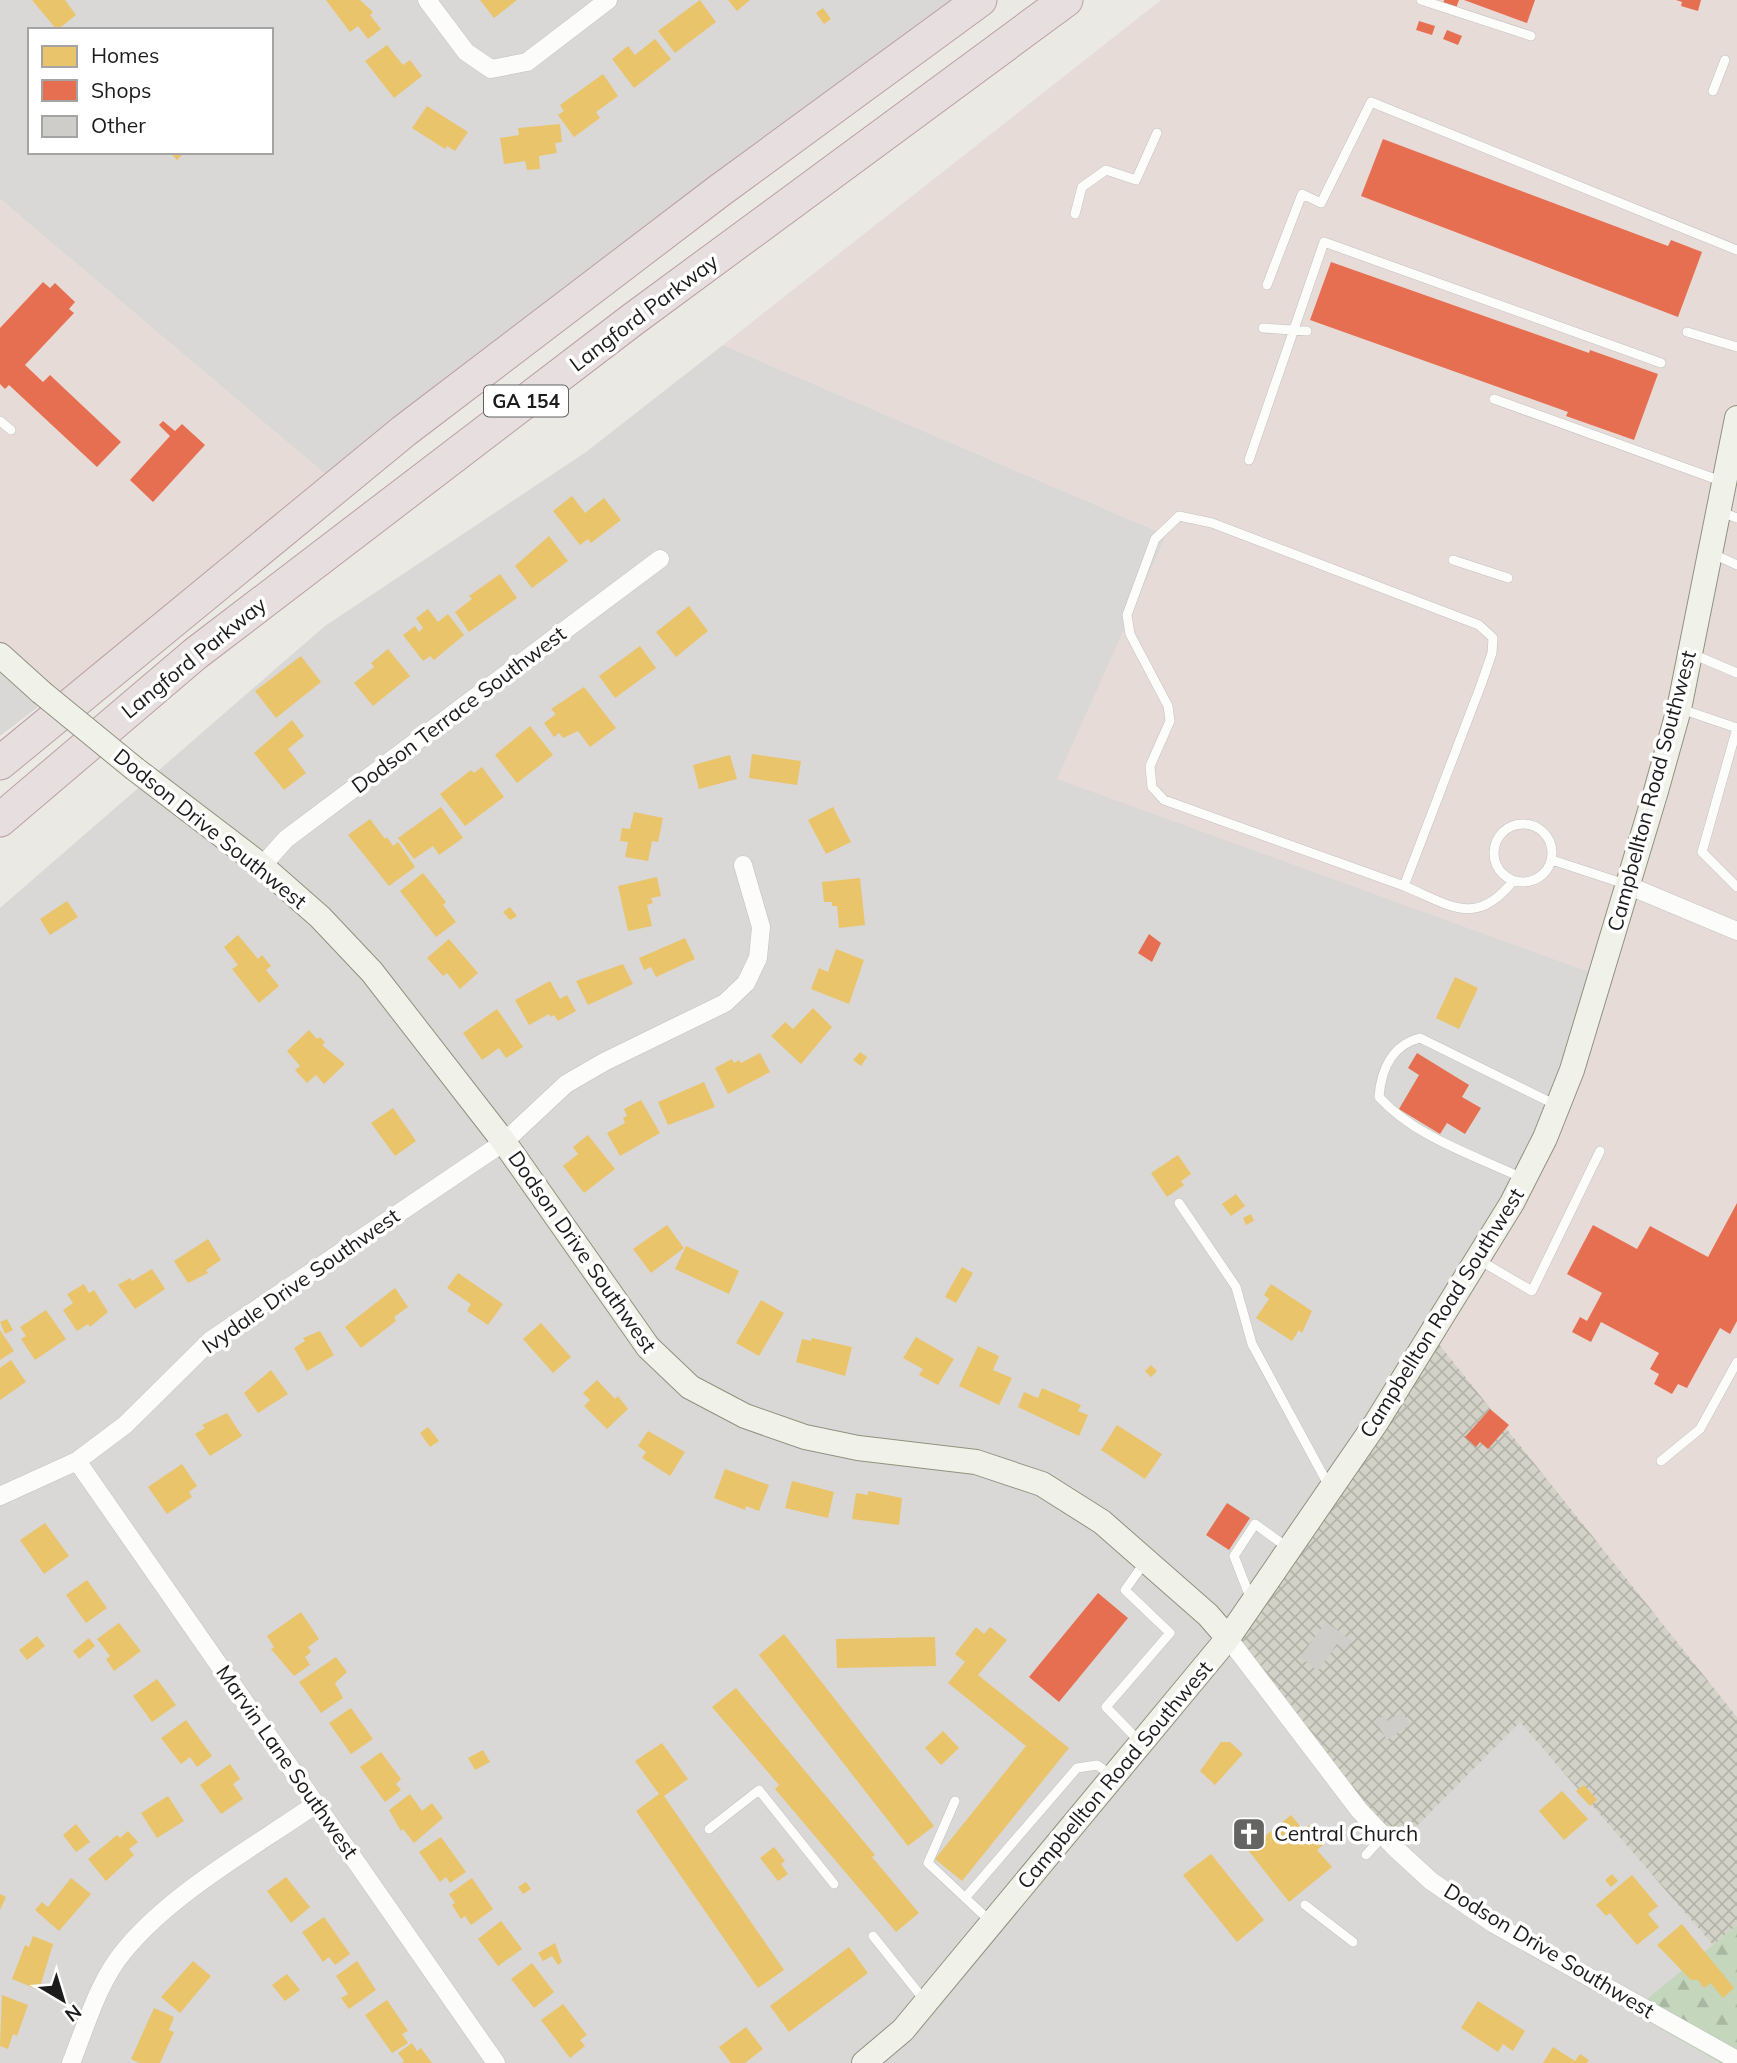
<svg xmlns="http://www.w3.org/2000/svg" width="1737" height="2063" font-family="Mulish,sans-serif">
<defs>
<pattern id="construction-cross-hatch" width="8" height="8" patternUnits="userSpaceOnUse" patternTransform="scale(1.75)"><rect width="8" height="8" fill="#d2d2c7"/><path d="M0 0l8 8M0 8l8-8" fill="none" stroke="#b4b4aa"/></pattern>
<pattern id="forest-firs" width="22" height="20" patternUnits="userSpaceOnUse" patternTransform="scale(1.75)"><rect width="22" height="20" fill="#c4d6bc"/><path d="M5 1l3.5 6h-7zM16 11l3.5 6h-7z" fill="#a8b7a1"/></pattern>
</defs>
<rect width="100%" height="100%" fill="#eae9e4"/>
<path fill="#d9d8d6" fill-rule="evenodd" d="M0,0H970L333,481L0,199ZM30,30H271V152H30Z
M723,345L1166,535L1611,980L1557,1134L1431,1334L1520,1721L1713,1945L1631,2012L1720,2063H0V908L325,626L586,452Z
M0,665L42,704L0,736Z"/>
<path fill="#e7dbd7" d="M1161,0H1737V1717L1431,1334L1557,1134L1611,980L1057,779L1166,535L723,345Z
M0,199L333,481L42,704L0,665Z"/>
<path fill="url(#construction-cross-hatch)" d="M1431,1334L1737,1717V1925L1713,1945L1520,1722L1389,1854L1228,1638Z"/>
<path fill="url(#forest-firs)" d="M1737,1925V2063H1720L1631,2012Z"/>
<path fill="#e9c46a" d="M32,0H65L76,15L57,30Z
M326,0H360L373,12L370,15L381,29L368,39L358,26L350,32Z
M480,0H517L494,18Z
M700,0L716,22L675,53L658,31Z
M728,0H750L737,11Z
M823,8L831,19L824,24L816,13Z
M655,39L671,59L634,88L612,59L628,46L635,55Z
M387,45L403,65L410,60L422,76L394,98L365,61Z
M603,74L618,96L596,112L600,118L574,137L558,115L564,111L560,105Z
M427,106L468,132L455,151L447,146L445,149L412,128Z
M560,124L562,142L555,143L557,153L539,156L540,169L527,170L525,161L504,164L500,138L519,135L518,128Z
M169,152H185L177,160Z
M572,496L585,513L604,498L621,520L591,543L588,539L580,545L553,511Z
M549,536L568,561L532,588L515,566Z
M500,574L517,598L469,632L455,612L472,599L469,596Z
M689,606L708,631L676,657L656,632Z
M428,609L438,622L448,614L464,635L434,660L430,656L423,661L403,635L415,626L419,632L423,628L416,618Z
M640,646L656,668L615,698L599,676Z
M388,649L410,676L373,706L354,683L374,667L371,663Z
M301,656L321,682L276,718L255,691Z
M584,687L616,728L590,747L578,731L563,738L559,733L554,737L544,723L556,714L551,709Z
M292,720L304,736L288,749L306,773L284,790L254,753Z
M530,726L553,755L517,783L495,755Z
M752,754L801,761L797,785L749,778Z
M730,755L737,779L699,789L693,765Z
M482,767L504,797L465,826L440,794L471,770L474,773Z
M441,807L463,838L439,855L433,846L414,859L398,838Z
M833,807L851,842L826,854L808,820Z
M634,812L663,818L658,842L652,841L648,861L625,857L628,842L620,841L622,828L630,829Z
M370,819L385,839L387,837L393,846L398,842L415,867L389,886L348,835Z
M423,873L446,902L443,905L456,922L436,937L400,891Z
M657,877L661,896L651,898L653,903L647,905L652,926L628,931L618,886Z
M860,878L865,925L839,928L837,906H832V902H824L822,882Z
M67,901L78,917L50,935L40,919Z
M510,907L517,916L510,920L503,912Z
M238,935L258,959L262,955L271,966L266,970L279,986L259,1003L232,969L238,965L224,947Z
M685,938L695,959L656,977L651,967L644,970L639,958Z
M449,939L478,973L460,989L447,973L443,976L427,958Z
M836,949L864,960L849,1004L811,989L819,968L828,972Z
M623,964L633,984L588,1005L576,981Z
M1455,977L1478,988L1459,1029L1436,1018Z
M550,981L560,999L567,995L576,1011L558,1021L554,1015L551,1017L549,1014L529,1025L515,1000Z
M813,1008L832,1027L801,1064L771,1036L785,1022L793,1029Z
M497,1009L523,1047L506,1058L499,1048L482,1060L463,1033Z
M309,1030L317,1039L320,1037L325,1042L322,1045L345,1064L324,1084L316,1075L307,1083L295,1070L300,1066L287,1051Z
M860,1052L867,1057L861,1066L853,1060Z
M760,1053L770,1072L728,1094L715,1068L732,1059L734,1063L739,1060L741,1063Z
M704,1082L715,1107L668,1125L658,1102Z
M641,1100L660,1133L620,1156L607,1133L625,1123L623,1118L627,1116L624,1109Z
M393,1108L416,1141L395,1156L371,1123Z
M588,1135L615,1169L584,1193L563,1166L578,1154L573,1147Z
M1178,1155L1191,1174L1181,1181L1184,1185L1167,1197L1151,1173Z
M1236,1194L1245,1206L1231,1216L1222,1204Z
M1251,1214L1254,1221L1246,1225L1243,1218Z
M667,1225L684,1248L651,1273L633,1249Z
M208,1239L221,1260L206,1270L208,1273L188,1283L174,1261Z
M686,1246L739,1271L729,1294L675,1269Z
M962,1267L973,1273L956,1303L945,1297Z
M152,1269L165,1289L135,1309L118,1285L130,1278L132,1281Z
M458,1273L503,1304L488,1325L467,1311L471,1304L447,1288Z
M84,1284L89,1293L94,1290L108,1312L90,1327L88,1324L77,1331L63,1310L73,1303L67,1294Z
M1271,1284L1312,1311L1302,1333L1299,1330L1292,1341L1256,1318L1269,1299L1264,1295Z
M395,1288L408,1307L394,1317L396,1321L361,1348L345,1327Z
M761,1300L784,1313L759,1356L736,1343Z
M46,1310L66,1339L35,1360L21,1339L26,1336L20,1327Z
M7,1319L13,1330L5,1334L0,1322Z
M541,1323L571,1357L553,1373L523,1339Z
M0,1330L14,1351L0,1360Z
M320,1331L334,1355L307,1371L294,1348L305,1341L303,1338Z
M916,1337L954,1359L938,1385L919,1375L923,1369L903,1358Z
M812,1338L852,1347L845,1376L796,1362L802,1339L811,1341Z
M978,1346L999,1356L993,1370L1012,1378L999,1405L959,1386Z
M11,1360L26,1382L0,1400V1368Z
M1151,1365L1157,1371L1151,1377L1145,1371Z
M271,1370L288,1394L258,1413L244,1393Z
M597,1380L615,1399L618,1396L628,1409L607,1429L584,1406L590,1400L583,1393Z
M1042,1388L1081,1405L1078,1411L1088,1415L1079,1436L1018,1407L1024,1392L1038,1398Z
M227,1413L242,1436L210,1456L195,1434L205,1428L202,1425Z
M1117,1425L1162,1454L1145,1479L1101,1450Z
M428,1427L439,1441L430,1447L420,1433Z
M648,1431L685,1452L670,1476L642,1458L646,1452L638,1446Z
M182,1464L197,1486L189,1492L192,1497L167,1514L148,1487Z
M725,1469L769,1485L759,1511L746,1506L745,1510L714,1498Z
M792,1481L834,1492L828,1518L785,1508Z
M868,1491L902,1498L899,1525L852,1519L856,1493L868,1495Z
M45,1523L69,1556L44,1574L20,1540Z
M87,1580L107,1608L86,1623L66,1595Z
M301,1612L319,1639L308,1647L311,1652L305,1657L310,1665L294,1676L271,1649L274,1647L267,1636Z
M119,1623L141,1651L114,1671L106,1659L110,1656L97,1639Z
M976,1627L984,1634L990,1627L1007,1640L978,1675L1069,1748L962,1881L935,1859L1026,1746L948,1683L965,1662L955,1654Z
M784,1634L934,1826L908,1846L759,1655Z
M37,1636L45,1646L27,1660L19,1650Z
M935,1637L936,1666L837,1668L836,1639Z
M89,1638L95,1646L79,1659L73,1651Z
M336,1657L347,1672L335,1683L343,1698L321,1713L299,1682Z
M157,1679L176,1705L152,1722L133,1696Z
M736,1688L875,1855L872,1857L919,1913L896,1932L775,1789L779,1785L712,1707Z
M351,1708L373,1739L351,1754L329,1723Z
M186,1720L212,1756L197,1767L190,1757L181,1764L161,1738Z
M943,1731L959,1748L941,1765L925,1748Z
M1221,1742H1230L1243,1754L1215,1785L1200,1771Z
M662,1743L688,1779L664,1796L784,1970L758,1988L636,1811L659,1794L635,1761Z
M483,1750L490,1762L475,1770L468,1758Z
M381,1752L401,1779L396,1784L401,1790L385,1802L360,1767Z
M230,1764L240,1779L233,1784L243,1799L221,1814L200,1785Z
M1584,1785L1597,1800L1590,1806L1576,1791Z
M1562,1791L1588,1819L1564,1840L1539,1811Z
M410,1794L422,1811L432,1803L443,1818L414,1843L403,1829L401,1831L389,1810Z
M168,1796L184,1821L157,1838L141,1813Z
M1291,1815L1303,1830L1309,1825L1324,1844L1317,1850L1332,1867L1289,1902L1248,1850Z
M76,1824L90,1842L76,1852L63,1835Z
M128,1831L138,1842L129,1849L134,1855L106,1881L88,1859L117,1835L120,1838Z
M441,1837L466,1872L450,1883L446,1877L440,1882L419,1852Z
M774,1847L785,1861L781,1864L788,1874L778,1881L760,1858Z
M1211,1854L1264,1920L1237,1942L1183,1875Z
M1612,1874L1618,1881L1611,1887L1605,1880Z
M1632,1875L1658,1906L1648,1914L1659,1927L1637,1945L1610,1913L1606,1916L1596,1905Z
M286,1877L310,1907L291,1923L267,1891Z
M71,1878L91,1894L59,1931L35,1910L42,1902L48,1907Z
M472,1878L493,1909L471,1925L465,1916L461,1919L452,1905L455,1903L449,1894Z
M526,1882L531,1889L523,1894L518,1887Z
M0,1894L6,1897L0,1910Z
M324,1917L350,1954L335,1965L329,1957L323,1962L302,1932Z
M501,1921L522,1949L498,1966L478,1939Z
M1682,1924L1734,1988L1723,1998L1711,1983L1704,1988L1698,1980H1691L1657,1945Z
M33,1936L53,1944L39,1990L12,1979L25,1945L29,1947Z
M555,1943L562,1962L558,1965L552,1956L543,1961L538,1953Z
M849,1947L868,1973L789,2032L770,2006Z
M193,1961L211,1976L180,2013L161,1997Z
M357,1961L376,1990L349,2009L341,1998L348,1994L336,1976Z
M532,1963L554,1992L534,2008L511,1979Z
M287,1974L300,1990L285,2001L272,1985Z
M2,1995L28,2005L17,2036L13,2034L8,2049L0,2046Z
M387,2000L408,2031L402,2034L408,2043L392,2053L365,2015Z
M1478,2001L1525,2031L1513,2051L1503,2044L1498,2052L1461,2028Z
M563,2004L587,2035L580,2040L585,2046L570,2058L541,2020Z
M154,2008L174,2017L169,2030L174,2032L160,2063H140L131,2059Z
M746,2027L763,2049L745,2063H731L719,2047Z
M412,2043L417,2051L421,2048L432,2063H402L404,2061L398,2053Z
M1553,2047L1575,2061L1580,2054L1589,2060L1587,2063H1543Z"/>
<path fill="#e76f51" d="M1444,0H1459L1456,8L1443,4Z
M1464,0H1535L1527,23Z
M1676,0H1701L1698,11L1681,6L1682,2Z
M1419,21L1435,26L1432,35L1416,30Z
M1447,30L1462,36L1458,45L1443,39Z
M1383,139L1668,246L1671,240L1702,252L1678,317L1361,196Z
M1331,262L1589,353L1590,350L1658,374L1634,440L1566,416L1568,412L1310,320Z
M43,282L50,288L55,283L75,302L69,309L74,313L25,365L43,382L50,375L121,442L97,467L9,385L5,389L0,384V328Z
M163,421L175,431L182,424L205,445L153,502L130,480L170,436L159,425Z
M1149,934L1161,943L1152,962L1138,953Z
M1417,1053L1469,1085L1462,1097L1481,1108L1465,1134L1447,1123L1440,1134L1399,1109L1419,1075L1408,1068Z
M1737,1203V1321L1730,1334L1720,1328L1687,1388L1678,1384L1672,1394L1654,1384L1659,1374L1650,1369L1659,1353L1601,1322L1591,1342L1572,1332L1580,1317L1587,1321L1602,1293L1567,1274L1593,1225L1637,1249L1650,1226L1708,1257Z
M1490,1409L1509,1425L1488,1449L1480,1442L1476,1447L1465,1437Z
M1227,1503L1250,1518L1229,1550L1206,1535Z
M1098,1593L1128,1618L1059,1702L1029,1677Z"/>
<path fill="#cecdca" d="M1326,1622L1352,1641L1345,1650L1337,1644L1318,1671L1300,1657Z
M1402,1712L1410,1725L1387,1740L1375,1721L1384,1715L1387,1721Z"/>
<g fill="none" stroke-linecap="round" stroke-linejoin="round">
<g stroke="#c1c1bf" stroke-width="10">
<path id="lane" d="M1421,0L1531,36
M1713,91L1725,60
M1075,214L1082,187L1106,170L1136,180L1157,133
M1267,285L1302,194L1321,203L1371,102L1737,250
M1263,328L1307,331
M1687,332L1737,347
M1494,399L1721,481
M0,421L11,430
M1249,460L1324,242L1661,363
M1722,512L1737,518
M1713,554L1737,565
M1453,560L1508,578
M1690,653L1737,673
M1681,709L1737,728
M1737,728L1702,852L1737,887
M1494 853a29 29 0 1 1 58 0a29 29 0 1 1-58 0Z
M1552,860L1625,884
M1404,886L1164,800L1152,787L1150,766L1170,721L1168,706L1130,634L1127,615L1155,539L1179,516L1212,523L1479,625L1493,638L1492,653L1481,685L1404,886C1450,905 1476,928 1513,881
M1522,1178C1474,1155 1415,1137 1379,1097C1381,1070 1392,1045 1420,1038L1556,1105
M1179,1203L1236,1287L1252,1344L1330,1488
M1479,1260L1532,1291L1600,1151
M1661,1461L1700,1429L1737,1362
M1250,1597L1234,1556L1255,1524L1288,1548
M1141,1743L1106,1707L1170,1633L1125,1590L1145,1562
M955,1801L928,1863L991,1922
M709,1829L759,1790L834,1884
M1366,1855L1383,1836
M965,1898L1077,1768L1097,1765L1113,1776
M1305,1905L1353,1942
M873,1936L925,2001"/>
</g>
<g stroke="#c1c1bf" stroke-width="19">
<path id="street" d="M427,0L466,52L491,69L527,62L608,0
M262,866L286,839L660,559
M1627,885L1737,931
M77,1461L496,2063
M0,1496L77,1461L125,1425L211,1340L504,1142L566,1084L604,1062L725,1003L746,983L758,958L761,927L743,865
M1228,1638L1359,1810L1394,1847L1431,1881L1494,1924L1737,2060
M71,2063C86,2026 98,1982 124,1951C171,1893 254,1847 316,1804"/>
</g>
<g stroke="#8f927e" stroke-width="26">
<path id="secondary" d="M0,655L41,692
M135,769L262,866L320,917L372,972L504,1142L648,1347L690,1387L745,1416L805,1437L858,1448L976,1462L1042,1484L1102,1522L1208,1615L1228,1638
M864,2063L903,2030L1228,1638L1376,1423L1512,1203L1545,1138L1572,1070L1656,791L1679,709L1737,418"/>
</g>
<g stroke="#bc9fa4" stroke-width="35">
<path id="highway" d="M0,763L404,431L719,191L980,0
M0,820L195,654L632,320L1066,0"/>
</g>
<use href="#lane" stroke="#fcfcfb" stroke-width="9"/>
<use href="#street" stroke="#fcfcfb" stroke-width="18"/>
<use href="#secondary" stroke="#f0f2e9" stroke-width="24"/>
<use href="#highway" stroke="#e7dfdf" stroke-width="33"/>
<g stroke="#8f927e" stroke-width="26" stroke-linecap="butt">
<path id="secondary-bridge" d="M41,692L135,769"/>
</g>
<use href="#secondary-bridge" stroke="#f0f2e9" stroke-width="24"/>
</g>
<defs>
<g id="church-square" transform="scale(1.75)"><rect x="-9" y="-9" width="18" height="18" rx="4" fill="#646462" stroke="#fff"/><path d="M-1.2-6h2.4v3.5h3.3v2.4h-3.3V6h-2.4V-.1h-3.3v-2.4h3.3Z" fill="#fff"/></g>
</defs>
<g fill-rule="evenodd">
<use href="#church-square" x="1249" y="1834"/>
</g>
<g text-anchor="middle" stroke-width="7" stroke-linejoin="round" paint-order="stroke">
<rect fill="#fff" stroke="#606060" stroke-width="2" x="484" y="385.5" width="84" height="31" rx="5"/>
<g font-size="19" font-weight="bold" fill="#1c1c1c">
<text x="526" y="408">GA 154</text>
</g>
<g font-size="21" fill="#1c1c1c" stroke="#fff">
<text transform="translate(644 313) rotate(-37)" y="7">Langford Parkway</text>
<text transform="translate(194 658) rotate(-39)" y="7">Langford Parkway</text>
<text transform="translate(459 710) rotate(-37)" y="7">Dodson Terrace Southwest</text>
<text transform="translate(1652 791) rotate(-75)" y="7">Campbellton Road Southwest</text>
<text transform="translate(210 829) rotate(39)" y="7">Dodson Drive Southwest</text>
<text transform="translate(582 1252) rotate(55)" y="7">Dodson Drive Southwest</text>
<text transform="translate(301 1281) rotate(-35)" y="7">Ivydale Drive Southwest</text>
<text transform="translate(1442 1313) rotate(-58)" y="7">Campbellton Road Southwest</text>
<text transform="translate(287 1762) rotate(55)" y="7">Marvin Lane Southwest</text>
<text transform="translate(1115 1775) rotate(-50)" y="7">Campbellton Road Southwest</text>
<text transform="translate(1549 1951) rotate(31)" y="7">Dodson Drive Southwest</text>
</g>
<g font-size="21" fill="#1c1c1c" stroke="#fff" text-anchor="start">
<text x="1274" y="1841">Central Church</text>
</g>
</g>
<rect x="28" y="28" width="245" height="126" fill="#ffffff" stroke="#a4a4a4" stroke-width="2"/>
<rect x="42" y="46" width="35" height="21" fill="#e9c46a" stroke="#a4a4a4" stroke-width="2"/>
<text x="91" y="63" font-size="21" fill="#1c1c1c">Homes</text>
<rect x="42" y="80" width="35" height="21" fill="#e76f51" stroke="#a4a4a4" stroke-width="2"/>
<text x="91" y="98" font-size="21" fill="#1c1c1c">Shops</text>
<rect x="42" y="116" width="35" height="21" fill="#cecdca" stroke="#a4a4a4" stroke-width="2"/>
<text x="91" y="133" font-size="21" fill="#1c1c1c">Other</text>
<g transform="translate(63 2000) rotate(142)" stroke="#ffffff" stroke-width="5" paint-order="stroke">
<path d="M0-5L12 26L0 18L-12 26Z" fill="#1c1c1c"/>
<text y="-10" font-size="19" font-weight="bold" text-anchor="middle" fill="#1c1c1c">N</text>
</g>
</svg>
